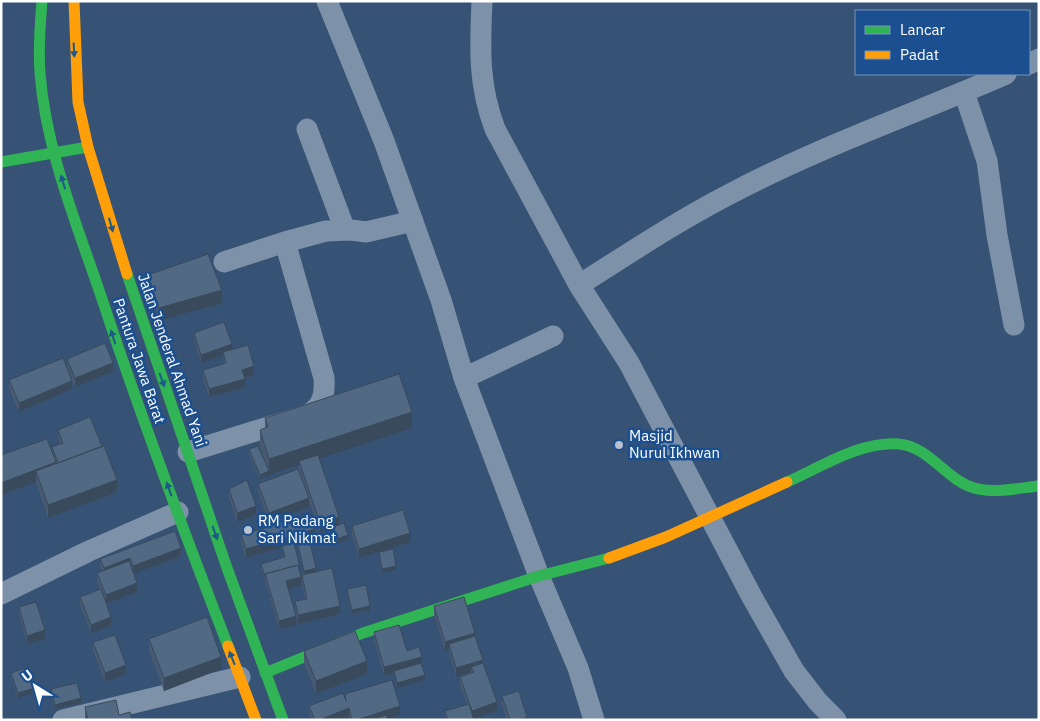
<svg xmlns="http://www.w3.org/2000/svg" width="1040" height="721" font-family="'IBM Plex Sans',sans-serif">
<rect width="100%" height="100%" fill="#365274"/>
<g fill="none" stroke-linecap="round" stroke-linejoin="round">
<path stroke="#7d92a8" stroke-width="21" d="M327,1L384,141L441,300L464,378L539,576L578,668L594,720
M482,1C480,48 478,84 495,129L579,285L629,363L752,597L794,671L818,702L836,720
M1029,64L1039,59
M964,92L987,161L997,235L1014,325
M307,129L345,230
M224,262L285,242L326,231L351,230L366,232L413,221
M579,285C628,254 676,222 728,195C818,147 914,114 1006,74
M464,378L553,336
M188,452L307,415C323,406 325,395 324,378L285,242
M1,594L89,551L178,512
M63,720L240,677"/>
<path stroke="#30b455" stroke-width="11" d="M42,1C40,25 38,49 40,73C46,152 78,227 103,302C141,417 184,532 228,646
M1,162L88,147
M127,274L227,568L283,720
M787,482C821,467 860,441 899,444C930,447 946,480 974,488C995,494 1018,488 1039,486
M265,673L363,633L539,576L609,558"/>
<path stroke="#ff9f0a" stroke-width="11" d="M74,1L78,102L88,147L127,274
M609,558L666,537L787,482
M228,646L256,720"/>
</g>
<path fill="#475a72" d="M148,275L222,303L159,321L148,287Z
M194,333L232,350L254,375L244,378L245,387L209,397L203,379V370L224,364L223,356L201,363L194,341Z
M67,359L113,371L75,387L67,367Z
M9,380L72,389L19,412L9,389Z
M265,418L412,428L319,458L339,525L348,539L337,544L333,532V527L320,532L309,501V507L269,522L258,492V484L299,470V465L269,475V473V476L260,479L249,454V449L266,465L260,446V430L265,428Z
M58,430L117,492L48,518L36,482L1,495L52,453V447L60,444L58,438Z
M229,489L256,515L237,522L229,498Z
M352,526L410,542L359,558L352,535Z
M241,535L315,537L309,539L316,572L340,614L298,624L295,610V601L305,599L302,584V575L304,574L297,543L294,544L300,571L301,585L288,589L296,625L279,629L265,581L261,569V564L284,557L282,547L246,558L241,544Z
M379,552L396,570L382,573L379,557Z
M181,556L133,574L137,592L106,604L111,626L91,633L80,605V597L100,589L97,582V573L102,572L100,567V559Z
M347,589L370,610L352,614L347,593Z
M434,606L475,636L497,711L474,720H445V711L467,705L460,686V677L471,673V672L456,677L449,652V649L445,651L434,614Z
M19,607L45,639L27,644L19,615Z
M374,632L407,651L422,664L425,680L397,688L394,673L384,676L374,640Z
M149,639L221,669L164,691L149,651Z
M93,642L126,674L105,682L93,651Z
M304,651L367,674L316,694L304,663Z
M11,673L35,692L18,698L11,677Z
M51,689L81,703L55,709L51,694Z
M345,694L400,715L388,719V720H350L349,717L341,720H312L309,714V706L345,698Z
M502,696L527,720H507L502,705Z
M85,707L119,715L132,720H85Z"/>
<path fill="#394a5c" d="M222,290V303L159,321V308Z
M232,344V353L223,352V356L201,363V355Z
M113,363V371L75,387V378Z
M254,366V375L242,378V370Z
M245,379V387L209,397V389Z
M72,381V389L19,412V403Z
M412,412V428L300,465L299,461V465L269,475V459Z
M56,462V475L36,471V482L1,495V483Z
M269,471V476L260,479V475Z
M117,480V492L48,518V505Z
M309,498V507L269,522V513Z
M256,506V515L237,522V513Z
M339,517V525L320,532V523Z
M315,529V537L246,558V549Z
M410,533V542L359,558V549Z
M348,535V539L337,544V539Z
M181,548V556L133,574V566Z
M130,558V567L104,577V568Z
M396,566V570L382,573V569Z
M316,568V572L304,575V571Z
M301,577V585L286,590V581Z
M137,583V592L106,604V595Z
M340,606V614L298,624V615Z
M370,606V610L352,614V610Z
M296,616V625L279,629V621Z
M111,617V626L91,633V625Z
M45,630V639L27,644V636Z
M475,633V642L449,644V649L445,651V642Z
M221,657V669L164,691V678Z
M422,657V666L394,671V673L384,676V667Z
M483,660V669L471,667V672L456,677V668Z
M367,661V674L316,694V681Z
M126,665V674L105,682V673Z
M425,675V680L397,688V683Z
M35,688V692L18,698V693Z
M81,698V703L55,709V705Z
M497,702V711L472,720V711Z
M400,706V715L384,720H356Z
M349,708V717L341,720H319Z"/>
<path fill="#526984" stroke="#394a5c" d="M208,254L222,290L159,308L148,275Z
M224,322L232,344L201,355L194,333Z
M105,343L113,363L75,378L67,359Z
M248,345L254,366L242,370L245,379L209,389L203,370L226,363L223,352Z
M63,358L72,381L19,403L9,380Z
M399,374L412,412L269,459L260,430L268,427L265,418Z
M90,417L102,446L58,463L52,447L63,443L58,430Z
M47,439L56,462L1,483V455Z
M104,446L117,480L48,505L36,471Z
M258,446L269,471L260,475L249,449Z
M318,455L339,517L320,523L299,461Z
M298,469L309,498L269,513L258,484Z
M247,480L256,506L237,513L229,489Z
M403,510L410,533L359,549L352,526Z
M311,514L315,529L246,549L241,535Z
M344,523L348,535L337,539L333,527Z
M175,531L181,548L133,566L130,558L104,568L100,559Z
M309,538L316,568L304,571L297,541Z
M294,543L300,567H299L298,565L265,574V577L261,564L285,557L282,546Z
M393,549L396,566L382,569L379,552Z
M129,561L137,583L106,595L97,573Z
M298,565L301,577L286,581L296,616L279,621L265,574Z
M332,568L340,606L298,615L295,601L307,599L302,575Z
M366,585L370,606L352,610L347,589Z
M101,589L111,617L91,625L80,597Z
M464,597L475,633L445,642L434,606Z
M36,602L45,630L27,636L19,607Z
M207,617L221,657L164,678L149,639Z
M399,625L407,651L419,647L422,657L384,667L374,632Z
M355,631L367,661L316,681L304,651Z
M115,635L126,665L105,673L93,642Z
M475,636L483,660L456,668L449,644Z
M421,663L425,675L397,683L394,671Z
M483,663L497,702L472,711L460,677L474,672L471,667Z
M28,667L35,688L18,693L11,673Z
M392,680L400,706L356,720H352L349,708L319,720H315L309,706L343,693L346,701L345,694Z
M77,683L81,698L55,705L51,689Z
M519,691L527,717L519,720H510L502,696Z
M116,700L119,715L130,712L132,720H88L85,707Z
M469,704L474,720H448L445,711Z
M387,715L388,720H368Z"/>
<defs><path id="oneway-solid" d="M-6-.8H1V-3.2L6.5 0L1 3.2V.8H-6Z" transform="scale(1.25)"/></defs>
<g fill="#1d5989">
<use href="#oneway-solid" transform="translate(74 50) rotate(87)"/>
<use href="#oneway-solid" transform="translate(63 182) rotate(-107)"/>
<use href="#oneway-solid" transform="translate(111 225) rotate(74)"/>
<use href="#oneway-solid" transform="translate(113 337) rotate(-108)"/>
<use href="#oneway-solid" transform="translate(162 380) rotate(70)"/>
<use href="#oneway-solid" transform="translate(169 489) rotate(-110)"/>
<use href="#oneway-solid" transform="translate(215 533) rotate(71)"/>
<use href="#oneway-solid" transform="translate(232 658) rotate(-112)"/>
</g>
<g fill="#b9c2ce" stroke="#1b4f8f" stroke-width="2">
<circle cx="619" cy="445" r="5"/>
<circle cx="248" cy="530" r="5"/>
</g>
<g text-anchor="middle" stroke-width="5" stroke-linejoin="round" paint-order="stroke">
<g font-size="15" fill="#fff" stroke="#1b4f8f">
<text transform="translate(172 360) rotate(71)" y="5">Jalan Jenderal Ahmad Yani</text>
<text transform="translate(139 361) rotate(71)" y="5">Pantura Jawa Barat</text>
</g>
<g font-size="15" fill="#fff" stroke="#1b4f8f" text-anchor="start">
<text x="629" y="441">Masjid<tspan x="629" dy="17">Nurul Ikhwan</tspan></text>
<text x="258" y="526">RM Padang<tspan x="258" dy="17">Sari Nikmat</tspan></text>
</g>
</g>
<rect width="1040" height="721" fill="none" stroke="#ffffff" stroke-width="5"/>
<rect x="855" y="10" width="175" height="65" fill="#1b4f8f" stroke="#7695bc"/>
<rect x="865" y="26" width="25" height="8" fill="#30b455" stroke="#7695bc"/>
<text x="900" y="35" font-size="15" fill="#ffffff">Lancar</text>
<rect x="865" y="51" width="25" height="8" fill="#ff9f0a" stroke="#7695bc"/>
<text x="900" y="60" font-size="15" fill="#ffffff">Padat</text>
<g transform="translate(35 686) rotate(323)" stroke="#1b4f8f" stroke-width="4" paint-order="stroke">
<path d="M0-4L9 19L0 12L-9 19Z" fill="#ffffff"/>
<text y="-8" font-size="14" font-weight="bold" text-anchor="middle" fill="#ffffff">U</text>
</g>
</svg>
